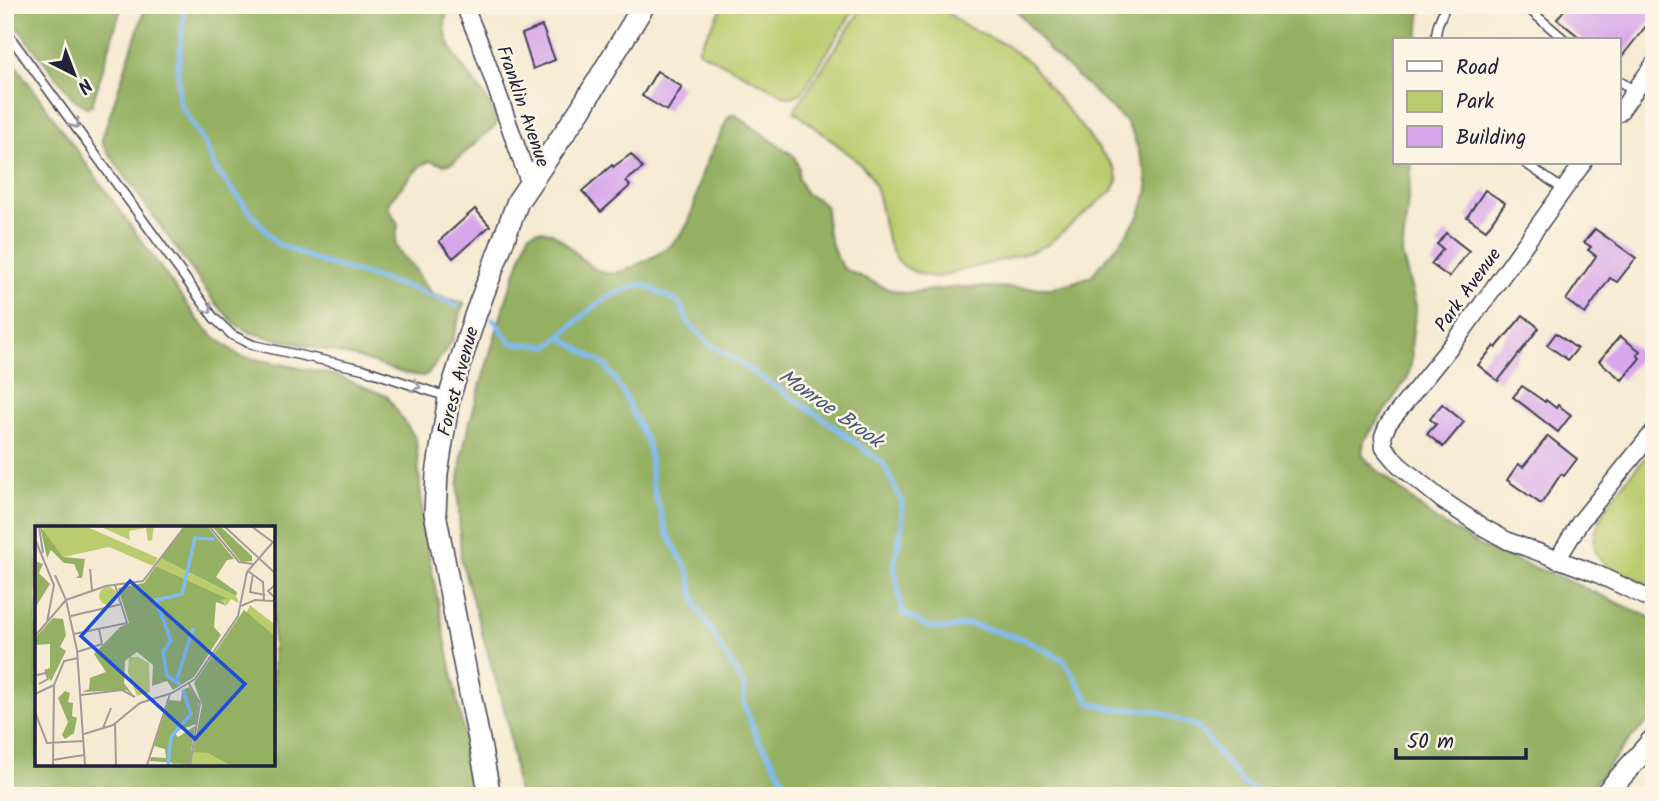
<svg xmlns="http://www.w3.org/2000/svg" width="1659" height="801" font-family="Kalam,sans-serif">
<rect width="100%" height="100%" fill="#fcf5e5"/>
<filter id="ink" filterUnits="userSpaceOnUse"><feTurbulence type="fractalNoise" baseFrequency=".0143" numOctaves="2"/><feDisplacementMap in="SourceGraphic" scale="14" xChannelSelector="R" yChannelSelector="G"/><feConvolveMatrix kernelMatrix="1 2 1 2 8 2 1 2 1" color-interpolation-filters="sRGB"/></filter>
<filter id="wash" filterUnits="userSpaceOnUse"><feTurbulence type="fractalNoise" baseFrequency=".00686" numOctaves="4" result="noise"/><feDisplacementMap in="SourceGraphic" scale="28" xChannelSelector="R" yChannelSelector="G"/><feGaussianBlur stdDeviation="1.57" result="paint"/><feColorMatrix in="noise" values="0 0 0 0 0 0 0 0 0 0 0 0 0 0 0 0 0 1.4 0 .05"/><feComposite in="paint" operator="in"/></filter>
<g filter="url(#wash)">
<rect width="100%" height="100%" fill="#f6ead2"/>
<path fill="#bbcc6f" stroke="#6e7755" stroke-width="2" d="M724,5H857L802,92L796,96L787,97L699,51V47Z
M864,5H938L963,25L1004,44L1030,63L1115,169L1118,181L1113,190L1047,245L1028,253L937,277C871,272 892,211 869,174C857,157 812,126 794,111Z
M1654,447V587C1638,580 1617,574 1604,563C1570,534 1635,471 1654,447Z"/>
<path fill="#94b062" stroke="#5b694e" stroke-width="2" fill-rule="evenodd" d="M5,5H122L92,105L88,108L73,98L5,12Z
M146,5H448C448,12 444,20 445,27C449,65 489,87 497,124L454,162L445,165L430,161L421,165L389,201L388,207L398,224L395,244L400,253L415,268L424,285L434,295L464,303L452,341L429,373L423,376L403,373L355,357L251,333L235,324L213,300L103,145L102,139Z
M1012,5H1421L1418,40H1395V163H1412L1402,254L1416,306L1411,347L1412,359L1408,377L1364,441L1362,453L1368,462L1433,518L1486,549L1562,578L1654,619V716L1630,739L1584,796H518L508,723L461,560L458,488L462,455L470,421L504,306L529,234C560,214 581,279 615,273C625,272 635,265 645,261C660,254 677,242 686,227C696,210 696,189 703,171C710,152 721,136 728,117L734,114L794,156L799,168L798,178L806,194L818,199L826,207L827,229L835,254L844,269L888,289L904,293L961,287L1051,288L1071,283L1091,276L1123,239L1139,216L1148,191L1146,173L1133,135L1126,122L1050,51Z
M5,50L198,320L213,336L240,356L335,375L387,396L416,439L424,530L476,796H5ZM37,528H273V764H37Z"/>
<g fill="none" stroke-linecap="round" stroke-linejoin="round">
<path stroke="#81bcf3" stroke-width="5" d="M185,5L178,69L179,102L207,148L217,171L276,243L321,262L414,289L458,306
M493,319L511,343L550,346C583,317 598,295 643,284L679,303L689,323L709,343L824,419L883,463L902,502V526L894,565L902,612L928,627L945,629L969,624L1026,640L1064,660L1090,703L1116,709L1154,710L1198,727L1243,784L1267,796
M561,337L605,365L622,390L649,447L652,484L667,533L689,572L696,605L744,686V703L758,741L767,751L793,796"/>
</g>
<g id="blocks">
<path fill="#d8a7eb" d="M1568,5H1654V16L1619,60V40H1583L1557,19Z
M542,26L555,60L533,69L522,34Z
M657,71L682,87L667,111L642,96Z
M631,154L643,168L626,181L630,186L601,212L582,191L612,165L613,167Z
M1485,190L1505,203L1486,230L1467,217Z
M475,209L490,226L453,258L439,241Z
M1595,229L1636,258L1617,282L1610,278L1585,314L1566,300L1596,256L1588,250L1591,247L1584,242Z
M1446,233L1469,251L1449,277L1431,264L1443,249L1437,244Z
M1523,315L1539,328L1498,381L1478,365L1494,346L1496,348Z
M1556,333L1577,349L1568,360L1547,345Z
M1620,336L1640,351L1637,355L1640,358L1622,380L1599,361Z
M1522,386L1545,402L1546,400L1556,408L1558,405L1571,415L1558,432L1513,397Z
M1442,404L1464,422L1443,447L1427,434L1436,424L1430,419Z
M1548,436L1577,459L1564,476L1561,474L1541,504L1507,480L1518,464L1523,467Z"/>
</g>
</g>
<g filter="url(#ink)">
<use href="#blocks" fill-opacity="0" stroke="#424052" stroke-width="2"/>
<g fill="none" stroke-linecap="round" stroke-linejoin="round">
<g stroke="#424052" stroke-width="11">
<path id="service" d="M1524,5L1565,40
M5,30L214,318L232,335L253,345L363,369L448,397
M1435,40L1438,24L1446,5
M1619,81L1635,91
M1525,163L1564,190"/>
</g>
<g stroke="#424052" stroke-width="19">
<path id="minor" d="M464,5L482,48L529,182
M1619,113L1654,64
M1583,163L1462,332L1388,424L1383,436L1384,447L1399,465L1442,500L1481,526L1508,541L1595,573L1654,601
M1557,560L1580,522L1654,431"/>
</g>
<g stroke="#424052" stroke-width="24">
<path id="tertiary" d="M490,796L435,513L437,474L449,398L475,316L518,201L580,110L644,5
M1604,796L1654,739"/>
</g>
<use href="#service" stroke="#fff" stroke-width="8"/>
<use href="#minor" stroke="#fff" stroke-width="16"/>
<use href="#tertiary" stroke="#fff" stroke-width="21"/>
</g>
<defs><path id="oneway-chevron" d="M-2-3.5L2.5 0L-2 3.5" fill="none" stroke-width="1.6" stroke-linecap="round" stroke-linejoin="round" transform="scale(1.75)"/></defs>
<g stroke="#9c9ca7">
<use href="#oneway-chevron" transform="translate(75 124) rotate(54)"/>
<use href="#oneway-chevron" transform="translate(208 309) rotate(54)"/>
<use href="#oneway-chevron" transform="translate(416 386) rotate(19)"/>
</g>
</g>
<g text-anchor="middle" stroke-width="5" stroke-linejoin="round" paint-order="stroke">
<g font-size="19" fill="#22223b" stroke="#fcf5e5">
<text transform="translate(524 106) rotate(71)" y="7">Franklin Avenue</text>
<text transform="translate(1467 289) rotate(-54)" y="7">Park Avenue</text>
<text transform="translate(457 381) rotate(-75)" y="7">Forest Avenue</text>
</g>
<g font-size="21" font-style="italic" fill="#43587b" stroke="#fcf5e5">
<text transform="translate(831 408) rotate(35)" y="7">Monroe Brook</text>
</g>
</g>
<g transform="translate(35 526)">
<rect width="240" height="240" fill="#f6ead2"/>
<path d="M7,0H50L123,32L118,40L74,21L28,31L13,17ZM119,0L117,14L113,15L111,2L94,5L95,14L66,1ZM168,8L155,47L201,70L204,77L196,73L192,79L186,74L192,73L121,40L126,32L150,44L138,36L144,21H152L155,13ZM64 70a9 9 0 1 1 18 0a9 9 0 1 1-18 0ZM215,79L238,97V90L240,110L211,88ZM103,131L114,137L115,166L102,170L93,146L94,131ZM185,222L202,239H136L139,228Z" fill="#bbcc6f"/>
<path d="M5,0L28,31L50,33L47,52H41L44,49L39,38L29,37L16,24L12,32ZM151,0H172L199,33L192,34L181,51L202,66L201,70L126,32ZM177,0H185L217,30V35L206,36ZM0,35L8,38L4,47L15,58L0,82ZM121,40L193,73L186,74L192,80L181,76L179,101L186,109L159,151L138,164L132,155L117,160L118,139L102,126L90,135L89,157L98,169L91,164L47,166L54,163L55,152L71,146L59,128L85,101L94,97L83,62L109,57ZM209,84L240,110V239H195L173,227L158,226L167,179L159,157ZM18,92L28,93L31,109L25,121L31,125L16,155L9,144L15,142V118L0,119V112ZM154,161L164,175L161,198L139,206L143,211L160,200L154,238L115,235L116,231L131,232L130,223L119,220L134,174L146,175L147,164ZM30,165L35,167L33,176L38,177L37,190L42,192L39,207L30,213L27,209L33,196L23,172Z" fill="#94b062"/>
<path fill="none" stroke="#81bcf3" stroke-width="3.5" d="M142,153L158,102M146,159L132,150L128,126L136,115L121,74L147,68L160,12L180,13M133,239L136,211L156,188L148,164"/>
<path fill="none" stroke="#a19a96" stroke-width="2" d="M4,0L8,27M174,0L204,36L218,38M189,0L240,47M216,0L239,17M0,13L19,59L12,96M55,43L57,64M213,45L228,56L229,74M218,48L215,66L230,69M240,59L233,65L239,71L240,90M206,80L220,74L239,75M36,90L87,78M39,108L92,97L80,59M0,110L31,74L20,49M42,126L67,118L64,103M2,149L11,147L13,153L4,158M154,158L165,177L155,239M0,168L19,159M46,169L87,164L100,171M0,186L12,217L49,215M80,197L81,239M68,202L76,182M49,208L78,199L105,177L137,167L160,153L203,90L212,46L238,16M17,234L49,229M18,239L19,159L29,135L43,132M50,239L42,124L31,74L71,60L108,55L150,0M112,239L135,168"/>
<path fill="#1d4ed8" fill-opacity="0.15" stroke="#1d4ed8" stroke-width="3.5" d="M95,55L210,158L160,213L46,110Z"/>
<rect width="240" height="240" fill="none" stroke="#22223b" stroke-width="3.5"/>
</g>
<rect width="1659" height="801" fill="none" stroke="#fcf5e5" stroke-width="28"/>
<rect x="1393" y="38" width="228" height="126" fill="#fcf5e5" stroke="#a5a1a1" stroke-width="2"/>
<rect x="1407" y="61" width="35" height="10" fill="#ffffff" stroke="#a5a1a1" stroke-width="2"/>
<text x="1456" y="74" font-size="21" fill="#22223b">Road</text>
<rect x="1407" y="91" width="35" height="21" fill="#bbcc6f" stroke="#a5a1a1" stroke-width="2"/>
<text x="1456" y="108" font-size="21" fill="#22223b">Park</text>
<rect x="1407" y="126" width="35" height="21" fill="#d8a7eb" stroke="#a5a1a1" stroke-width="2"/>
<text x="1456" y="144" font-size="21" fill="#22223b">Building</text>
<g transform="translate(74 74) rotate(138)" stroke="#fcf5e5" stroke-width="5" paint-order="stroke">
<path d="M0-5L12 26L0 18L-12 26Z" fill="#22223b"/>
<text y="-10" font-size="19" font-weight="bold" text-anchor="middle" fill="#22223b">N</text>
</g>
<path d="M1396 748v10h130v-10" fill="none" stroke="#22223b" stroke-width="3.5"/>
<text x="1407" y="748" font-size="21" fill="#22223b" stroke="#fcf5e5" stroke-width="5" paint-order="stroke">50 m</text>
</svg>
